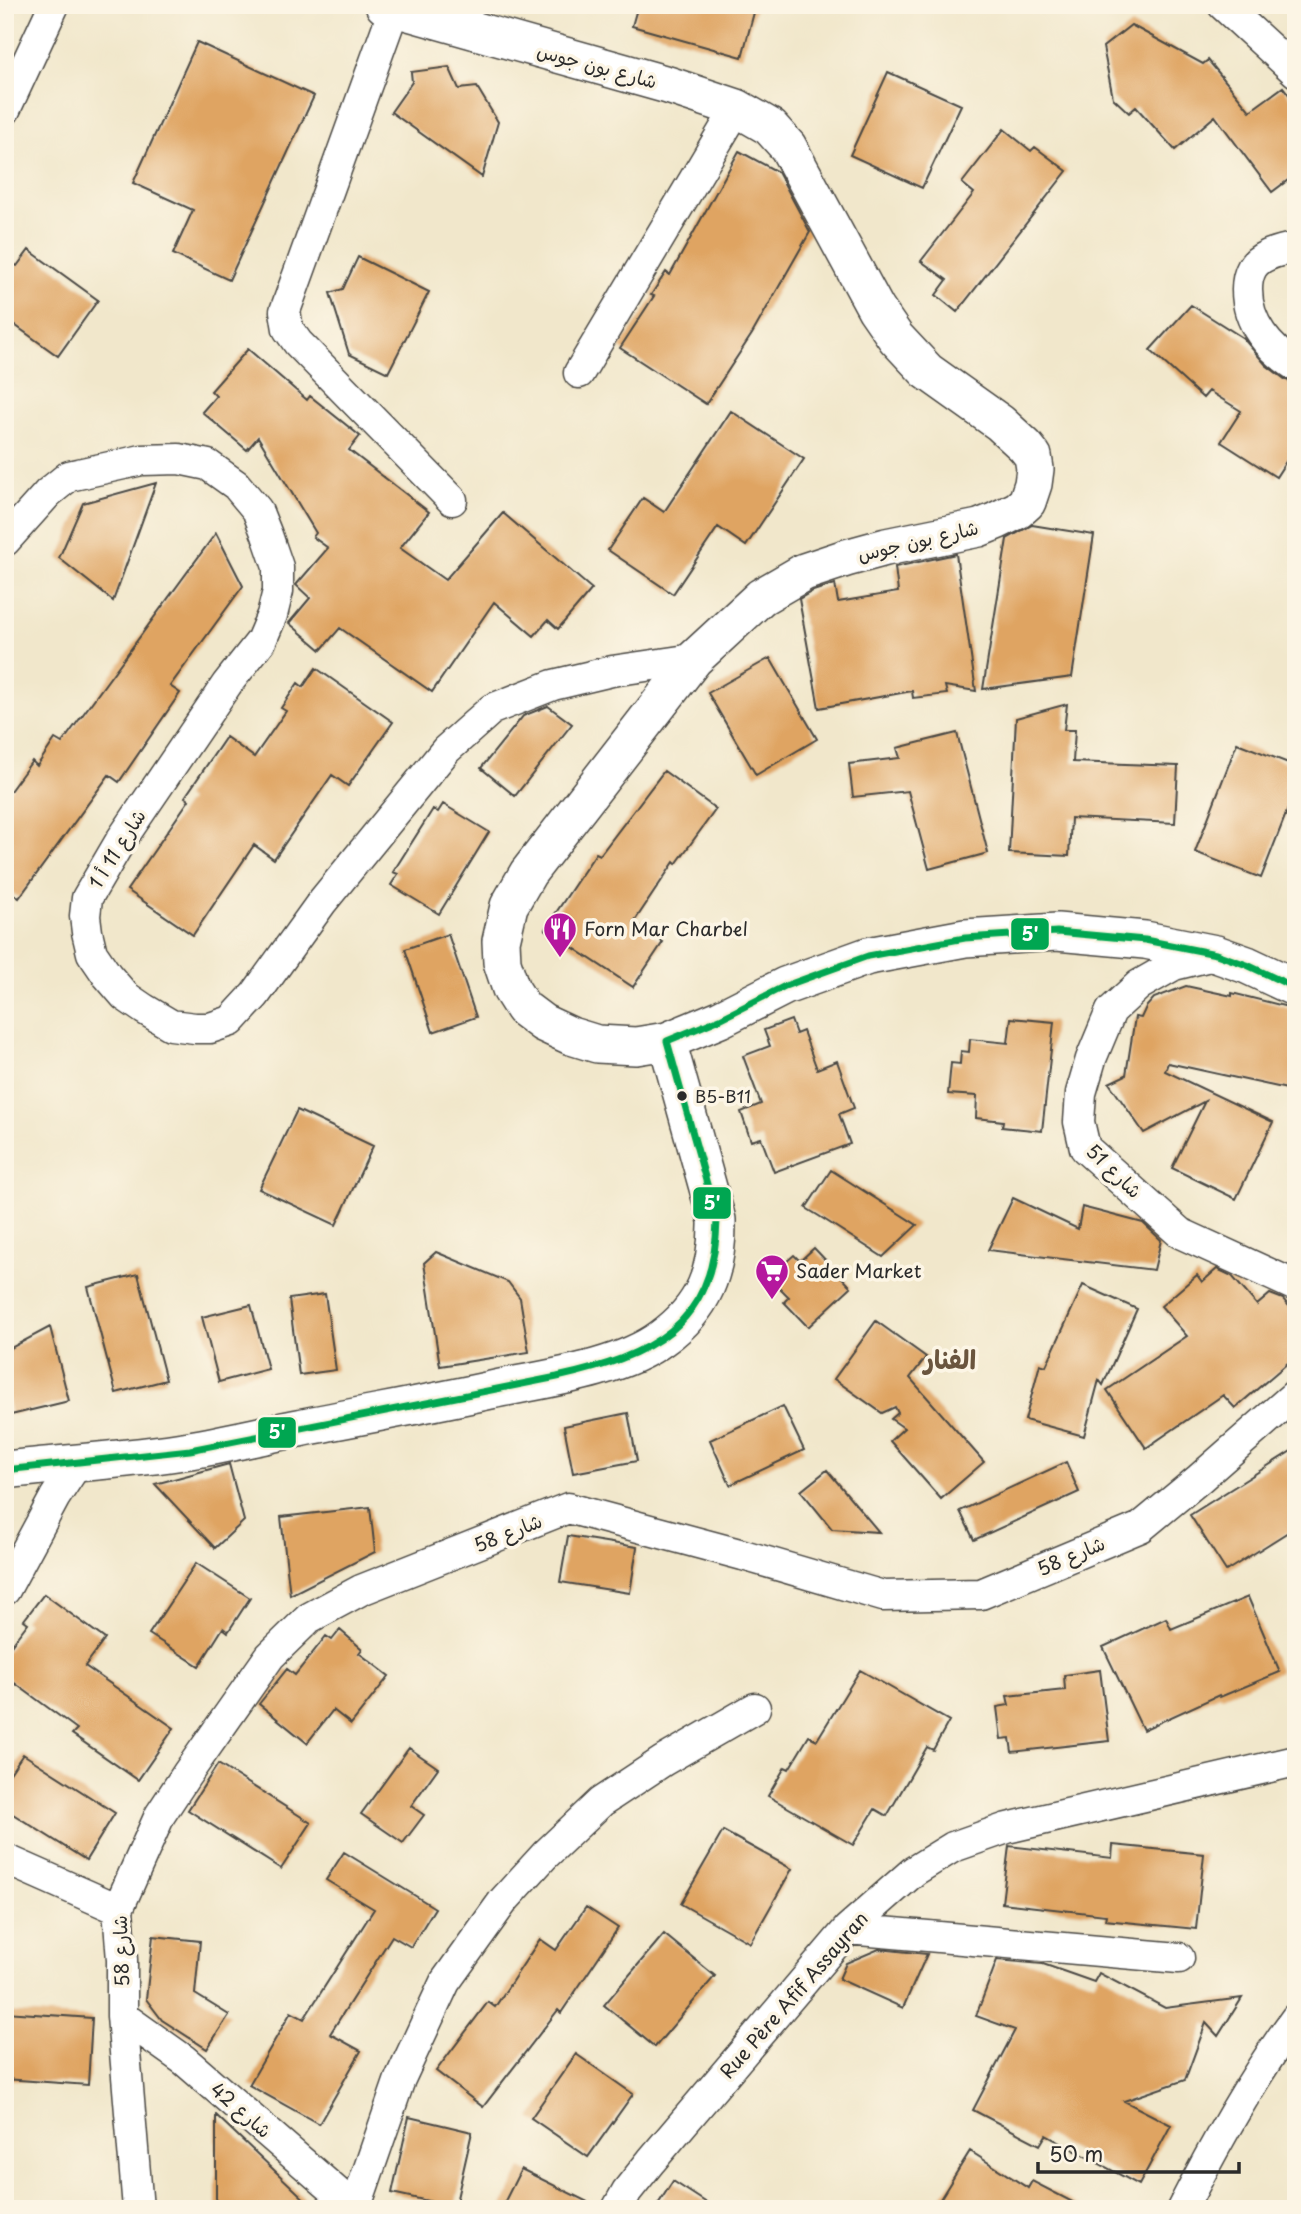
<svg xmlns="http://www.w3.org/2000/svg" width="1301" height="2214" font-family="'Playpen Sans','Playpen Sans Arabic',sans-serif">
<rect width="100%" height="100%" fill="#fcf5e5"/>
<filter id="ink" filterUnits="userSpaceOnUse"><feTurbulence type="fractalNoise" baseFrequency=".0143" numOctaves="2"/><feDisplacementMap in="SourceGraphic" scale="14" xChannelSelector="R" yChannelSelector="G"/><feConvolveMatrix kernelMatrix="1 2 1 2 8 2 1 2 1" color-interpolation-filters="sRGB"/></filter>
<filter id="wash" filterUnits="userSpaceOnUse"><feTurbulence type="fractalNoise" baseFrequency=".00686" numOctaves="4" result="noise"/><feDisplacementMap in="SourceGraphic" scale="28" xChannelSelector="R" yChannelSelector="G"/><feGaussianBlur stdDeviation="1.57" result="paint"/><feColorMatrix in="noise" values="0 0 0 0 0 0 0 0 0 0 0 0 0 0 0 0 0 1.4 0 .05"/><feComposite in="paint" operator="in"/></filter>
<g filter="url(#wash)">
<rect width="100%" height="100%" fill="#f1e7cb"/>
<g id="blocks">
<path fill="#dfa462" d="M638,5H756L742,57L632,26Z
M1131,25L1203,64L1208,60L1250,111L1283,87L1296,104V174L1272,192L1215,116L1175,150L1136,107L1129,113L1113,98L1103,47Z
M197,42L314,96L229,280L173,254L193,210L133,183Z
M449,67L459,89L477,87L498,122L482,177L391,112L412,82L411,72Z
M888,72L961,105L922,188L850,155Z
M1004,129L1031,151L1035,147L1067,171L957,312L936,295L947,280L921,261L974,193L962,183Z
M739,151L778,172L810,232L752,334L706,404L620,348L654,296L651,295L666,272L670,275Z
M29,250L98,300L58,356L5,318V258L17,266Z
M358,257L429,292L388,373L349,354L330,293L343,289Z
M1191,305L1243,338L1266,365L1286,380L1296,383V446L1276,477L1221,442L1241,411L1209,391L1203,398L1150,350Z
M248,349L307,400L310,396L360,436L349,450L429,512L400,548L445,580L503,513L592,589L558,629L548,620L534,636L494,602L432,692L340,628L321,650L289,623L310,598L296,585L328,548L313,537L316,533L258,437L247,450L202,412L216,396L211,391Z
M731,411L804,459L746,546L718,527L673,594L608,550L643,498L664,512Z
M156,483L113,601L59,558L83,503Z
M1032,525L1094,535L1072,677L983,689L1007,539Z
M216,533L243,586L170,686L180,693L119,782L109,775L19,898L5,888V798L32,761L37,766L55,739L62,743Z
M956,554L976,691L945,686L947,694L913,698L912,691L819,708L799,599L813,591L835,584L838,602L898,592L895,567Z
M770,658L817,739L756,775L708,693Z
M316,668L393,722L348,786L332,775L274,859L254,845L193,935L127,890L189,800L185,797L226,737L254,757L286,711L281,708L298,683L303,687Z
M1067,704L1064,730H1075L1073,762L1178,766L1175,823L1071,818L1069,856L1009,853L1016,718Z
M548,706L572,724L515,796L481,768L523,716Z
M957,733L988,853L929,869L908,791L853,797L849,764L900,758L897,748Z
M1237,743L1296,766V788L1261,878L1195,852Z
M664,771L716,809L676,864L674,862L634,922L663,942L633,987L545,929L596,853L600,855Z
M443,804L489,832L439,914L391,885L398,874L393,872L433,809L438,812Z
M448,934L476,1017L433,1032L405,949Z
M1186,986L1232,996V993L1296,1009V1091L1168,1063L1165,1071L1273,1122L1236,1199L1172,1168L1205,1101L1144,1133L1109,1083L1126,1075L1135,1017L1141,1018L1146,1007L1154,998Z
M1011,1018L1054,1022L1042,1131L1002,1127L1003,1121L976,1118L977,1096L948,1094L951,1063L960,1064L961,1051L969,1052L970,1039L1008,1043Z
M791,1020L796,1034L803,1031L817,1069L837,1061L854,1108L839,1114L850,1144L774,1172L761,1138L751,1141L741,1112L761,1104L743,1056L770,1046L764,1030Z
M297,1110L373,1146L336,1225L259,1189Z
M831,1170L917,1225L883,1257L819,1216L806,1208Z
M1013,1198L1078,1229L1082,1207L1143,1223L1161,1240L1154,1270L988,1250Z
M814,1248L851,1287L808,1327L784,1302L789,1297L776,1284L785,1277L778,1269L794,1255L800,1261Z
M436,1252L508,1282L520,1298L529,1352L440,1366L424,1263Z
M1217,1269L1232,1276L1257,1305L1270,1294L1283,1299L1296,1314V1356L1235,1408L1223,1395L1146,1448L1107,1390L1187,1336L1161,1306L1197,1275L1202,1282Z
M138,1274L166,1380L116,1393L88,1287Z
M1083,1285L1137,1309L1103,1385L1099,1380L1084,1436L1025,1420L1040,1364L1046,1366Z
M325,1294L336,1370L299,1375L289,1299Z
M251,1305L268,1369L219,1382L202,1317Z
M876,1321L926,1357L910,1378L984,1462L941,1499L890,1441L904,1428L891,1419L898,1413L895,1407L882,1413L834,1379Z
M50,1327L69,1401L11,1415L5,1391V1351Z
M783,1406L804,1450L730,1485L710,1440Z
M628,1413L637,1461L573,1473L564,1426Z
M1296,1448V1527L1226,1571L1190,1515Z
M1066,1462L1079,1492L974,1540L960,1511Z
M229,1464L244,1521L215,1548L155,1484Z
M827,1470L879,1532L832,1529L801,1491Z
M370,1507L375,1552L290,1595L281,1517Z
M568,1536L637,1547L630,1593L560,1582Z
M196,1563L250,1598L228,1632L223,1628L199,1666L149,1634Z
M44,1594L105,1639L85,1666L174,1728L138,1780L72,1734L77,1729L5,1676V1653L28,1623L24,1620Z
M1248,1597L1280,1672L1220,1697L1219,1695L1143,1730L1103,1647L1166,1618L1171,1629Z
M340,1630L362,1649L359,1653L389,1676L351,1724L333,1710L307,1743L259,1704L287,1669L295,1675L326,1636L332,1640Z
M860,1670L949,1721L933,1750L927,1747L887,1816L875,1809L853,1845L768,1796L785,1767L789,1769L809,1736L817,1740Z
M1100,1670L1109,1741L1012,1752L1010,1738L1001,1739L997,1707L1009,1705L1007,1696L1065,1690L1064,1675Z
M409,1748L438,1768L411,1806L424,1815L403,1843L361,1814Z
M23,1754L115,1813L86,1860L5,1809V1781Z
M218,1764L311,1823L281,1869L188,1810Z
M723,1831L792,1869L750,1943L681,1904Z
M1113,1845L1204,1854L1196,1929L1105,1920L1106,1915L1002,1903L1009,1846L1112,1858Z
M344,1852L435,1908L411,1947L392,1936L330,2034L361,2051L319,2124L249,2085L291,2012L304,2019L374,1909L326,1880Z
M586,1907L618,1928L561,2013L558,2010L483,2107L436,2071L488,2002L495,2007L540,1939L556,1950Z
M664,1934L715,1976L655,2047L604,2005Z
M153,1936L200,1941L195,1994L229,2015L207,2049L162,2020L146,1999Z
M879,1949L927,1954L903,2008L839,1979L846,1963Z
M997,1960L1043,1964L1094,1982L1099,1973L1165,2008L1242,1998L1218,2036L1206,2023L1185,2080L1124,2101L1171,2125L1139,2185L1046,2135L1040,2145L973,2110L1015,2030L976,2016Z
M5,2012L92,2018L88,2085L5,2079Z
M576,2054L633,2094L588,2157L531,2118Z
M216,2115L315,2209H216Z
M409,2117L472,2132L455,2207L392,2193Z
M970,2151L1028,2188L1032,2181L1086,2209H934Z
M521,2169L600,2208V2209H501Z
M673,2181L716,2209H655Z"/>
</g>
</g>
<g filter="url(#ink)">
<use href="#blocks" fill-opacity="0" stroke="#494743" stroke-width="2"/>
<g fill="none" stroke-linecap="round" stroke-linejoin="round">
<g stroke="#494743" stroke-width="33">
<path id="minor" d="M1223,5L1296,72
M394,9L285,311L288,329L298,343L452,500
M5,110L54,5
M1296,247C1281,251 1260,254 1252,268C1248,275 1247,282 1247,290C1247,323 1269,349 1296,366
M579,373L737,108
M5,541L48,493L69,476L142,460L179,459L208,465L236,485L257,510L267,535L278,567V591L272,615L261,641L227,684L121,840L87,898L85,916L87,932L92,953L107,975L125,996L144,1009L171,1025L195,1028H210L231,1021L255,995L322,902L446,750L492,709L553,685L612,671L694,659
M1214,955L1174,965L1139,985L1111,1011L1091,1059L1081,1093L1079,1122L1085,1148L1180,1233L1296,1286
M5,1590L55,1497L78,1462
M5,1859L118,1909
M848,1929L1179,1958
M122,2016L184,2060L355,2208
M138,2209L122,2016V1960L118,1909L160,1815L187,1774L270,1656L309,1618L361,1590L568,1508L743,1555L883,1596L981,1594L1141,1527L1199,1479L1296,1394
M355,2209L400,2079L445,1982L504,1900L545,1855L601,1802L663,1761L755,1708
M617,2209L627,2191L651,2161L848,1929L914,1871L953,1847L1007,1828L1296,1761
M1182,2209C1216,2142 1252,2078 1296,2018"/>
</g>
<g stroke="#494743" stroke-width="40">
<path id="tertiary" d="M384,5L668,85L737,108L770,127L788,147L876,309L896,338L927,371L1000,423L1025,446L1033,456L1035,469L1033,484L1027,502L1018,510L996,521L979,528L886,547L846,558L804,572L761,597L694,659L528,873L509,906L501,941L502,962L511,989L523,1008L543,1023L571,1036L597,1044L636,1046L667,1041L720,1019L785,986L868,956L965,938L1057,932L1145,940L1216,954L1247,965L1296,988
M5,1470C66,1463 129,1460 190,1450C226,1444 262,1435 299,1428C363,1415 427,1404 491,1390C543,1379 619,1370 662,1338C704,1308 718,1271 717,1220L667,1041"/>
</g>
<use href="#minor" stroke="#fff" stroke-width="30"/>
<use href="#tertiary" stroke="#fff" stroke-width="37"/>
<g stroke="#fcf5e5" stroke-width="12">
<path id="bus-1" d="M5,1470L190,1450L557,1377C650,1356 715,1327 717,1220L667,1041L720,1019L785,986L868,956L965,938L1057,932L1145,940L1216,954L1247,965L1296,988"/>
</g>
<use href="#bus-1" stroke="#00a651" stroke-width="7"/>
</g>
</g>
<defs>
<g id="restaurant-pin" transform="scale(1.75)"><path d="M0 17L-7.5 6A9.5 9.5 0 1 1 7.5 6Z" fill="#b5179e" stroke="#fcf5e5"/><path d="M-5-6h1v4h1v-4h1v4h1v-4h1v5L-1.5 .5V6h-2V.5L-5-1ZM5-6V6H3V1.5H1.5Q1.5-4 5-6Z" fill="#fff"/></g>
<g id="supermarket-pin" transform="scale(1.75)"><path d="M0 17L-7.5 6A9.5 9.5 0 1 1 7.5 6Z" fill="#b5179e" stroke="#fcf5e5"/><path d="M-6-5.5h2.5l.6 2H6L4.5 2H-2.5L-4.4-4H-6ZM-1.5 3.2a1.3 1.3 0 1 0 .1 0ZM3 3.2a1.3 1.3 0 1 0 .1 0Z" fill="#fff"/></g>
</defs>
<g fill-rule="evenodd">
<use href="#restaurant-pin" x="560" y="929"/>
<use href="#supermarket-pin" x="772" y="1271"/>
</g>
<circle fill="#2b2b2b" stroke="#fcf5e5" stroke-width="2.5" cx="682" cy="1096" r="6"/>
<g text-anchor="middle" stroke-width="7" stroke-linejoin="round" paint-order="stroke">
<g font-size="17" fill="#2b2b2b" stroke="#fcf5e5" text-anchor="start">
<text x="695" y="1103">B5-B11</text>
</g>
<g font-size="19" fill="#2b2b2b" stroke="#fcf5e5">
<text transform="translate(597 66) rotate(15)" y="7">شارع بون جوس</text>
<text transform="translate(918 541) rotate(-13)" y="7">شارع بون جوس</text>
<text transform="translate(117 849) rotate(-58)" y="7">شارع 11 أ 1</text>
<text transform="translate(1114 1171) rotate(44)" y="7">شارع 51</text>
<text transform="translate(508 1533) rotate(-22)" y="7">شارع 58</text>
<text transform="translate(1071 1556) rotate(-23)" y="7">شارع 58</text>
<text transform="translate(121 1951) rotate(-92)" y="7">شارع 58</text>
<text transform="translate(794 1995) rotate(-49)" y="7">Rue Père Afif Assayran</text>
<text transform="translate(241 2110) rotate(41)" y="7">شارع 42</text>
</g>
<g font-size="19" fill="#2b2b2b" stroke="#fcf5e5" text-anchor="start">
<text x="584" y="936">Forn Mar Charbel</text>
<text x="796" y="1278">Sader Market</text>
</g>
<g font-size="26" font-weight="bold" fill="#6a553e" stroke="#fcf5e5">
<text x="950" y="1369">الفنار</text>
</g>
</g>
<g stroke="#fcf5e5" stroke-width="2.5">
<rect x="1010" y="917" width="40" height="34" rx="7" fill="#00a651"/>
<rect x="692" y="1186" width="40" height="34" rx="7" fill="#00a651"/>
<rect x="257" y="1416" width="40" height="33" rx="7" fill="#00a651"/>
</g>
<g font-size="19" text-anchor="middle" font-weight="bold" fill="#fff">
<text x="1030" y="941">5'</text>
<text x="712" y="1210">5'</text>
<text x="277" y="1439">5'</text>
</g>
<rect width="1301" height="2214" fill="none" stroke="#fcf5e5" stroke-width="28"/>
<path d="M1038 2162v10h201v-10" fill="none" stroke="#2b2b2b" stroke-width="3.5"/>
<text x="1049" y="2162" font-size="21" fill="#2b2b2b" stroke="#fcf5e5" stroke-width="5" paint-order="stroke">50 m</text>
</svg>
